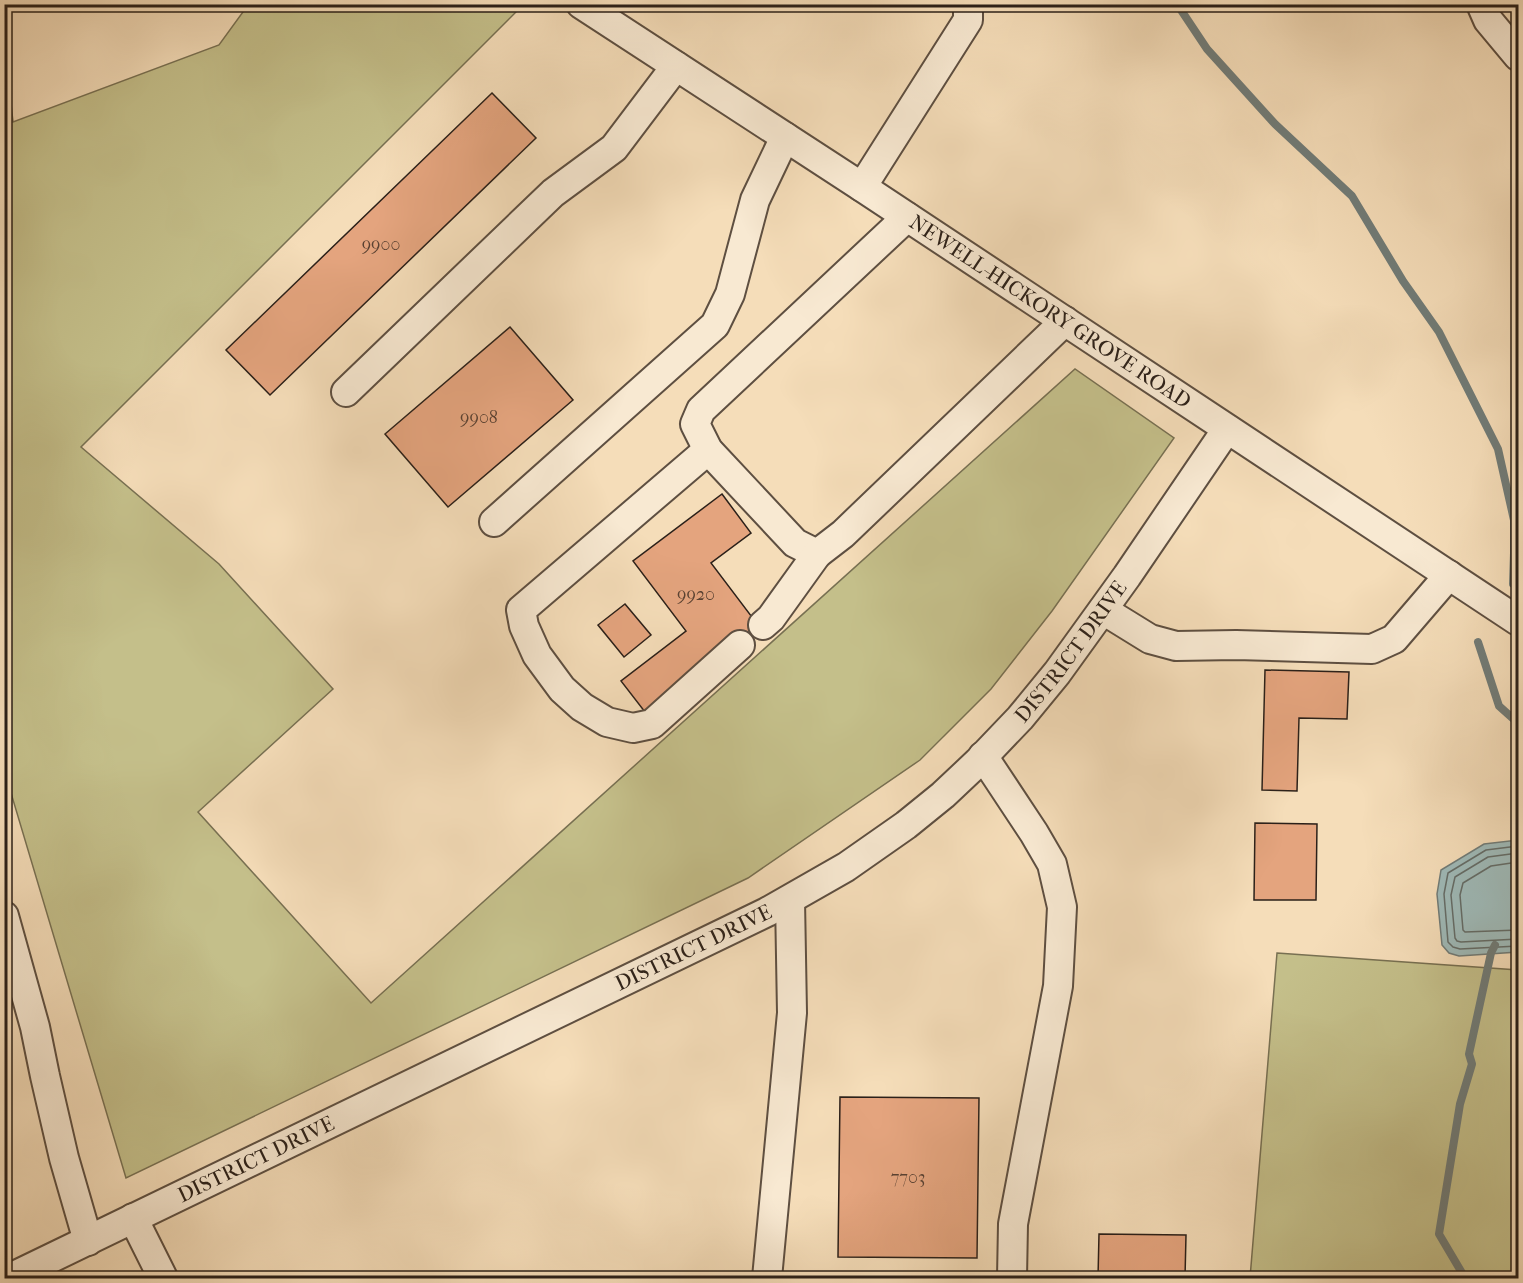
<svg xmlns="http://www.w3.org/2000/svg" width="1523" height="1283" font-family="'IM FELL French Canon',serif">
<rect width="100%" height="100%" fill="#f5ddb9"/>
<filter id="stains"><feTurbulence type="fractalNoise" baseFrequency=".00333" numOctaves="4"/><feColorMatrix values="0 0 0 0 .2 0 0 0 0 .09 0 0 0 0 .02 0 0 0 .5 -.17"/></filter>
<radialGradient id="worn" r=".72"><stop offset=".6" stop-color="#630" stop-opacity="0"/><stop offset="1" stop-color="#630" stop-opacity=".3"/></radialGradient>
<path fill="#c4bf8a" stroke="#787052" stroke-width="1.5" d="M515,5L520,8L81,447L219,564L333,689L198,812L371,1003L1075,369L1174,438L1052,611L991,689L920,760L748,878L126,1178L5,773V50L13,122L219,45L248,5Z
M1277,953L1518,970V1278H1250Z"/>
<path fill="#9fbab8" stroke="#717c78" stroke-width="1.5" d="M1518,840V952L1459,956L1449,953L1442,945L1437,894L1441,870L1484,844Z"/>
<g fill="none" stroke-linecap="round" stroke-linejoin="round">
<path stroke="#656d68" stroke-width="1.5" d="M1518,846L1486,850L1448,873L1444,894L1448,942L1453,947L1460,949L1518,946
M1518,853L1488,857L1455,877L1451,895L1455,938L1457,941L1461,942L1518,939
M1518,862L1491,866L1463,883L1460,895L1463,930L1465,932L1518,930"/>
<path stroke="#717c78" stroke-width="8" d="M1177,4L1207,49L1275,124L1352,196L1403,281L1439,332L1498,449L1514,520V553L1513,584
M1478,642L1499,706L1518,723
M1465,1278L1439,1234L1460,1104L1472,1064L1469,1054L1491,953L1495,945"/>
</g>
<path fill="#e4a47e" stroke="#2b2019" stroke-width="1.5" d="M492,93L536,138L270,395L226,350Z
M510,327L573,400L448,507L385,434Z
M722,494L751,533L711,563L758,625L645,712L621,681L686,631L633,561Z
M625,604L651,635L624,657L598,625Z
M1265,670L1349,672L1347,719L1299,718L1297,791L1262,790Z
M1255,823L1317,824L1316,900H1254Z
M840,1097L979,1098L977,1258L838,1257Z
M1099,1234L1186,1235L1185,1278H1098Z"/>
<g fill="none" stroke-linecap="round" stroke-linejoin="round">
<g stroke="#5e4f41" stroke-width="32">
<g id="minor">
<path id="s1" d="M581,4L862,187L1518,621"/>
<path d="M1481,4L1488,20L1518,56"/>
<path d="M862,187L968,20V4"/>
<path d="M907,217L701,410L695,424L708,450L795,543L817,554L843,534L1065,321"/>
<path d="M346,392L553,193L614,148L676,66"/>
<path d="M708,450L521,610L524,626L537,655L562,689L582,707L607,722L633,728L652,724L740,645"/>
<path d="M494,522L715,325L730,294L755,200L785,137"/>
<path d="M1103,610L1150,639L1176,646L1236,645L1372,649L1394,639L1449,575"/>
<path d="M763,625L771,618L817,554"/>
<path d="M983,756L1034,833L1052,864L1062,907L1058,986L1013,1224L1012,1278"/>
<path d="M4,916L35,1027L45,1076L64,1158L88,1241"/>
<path d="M133,1218L163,1278"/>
<path id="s2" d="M10,1278L767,912L846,867L906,825L943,795L978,762L1020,718L1057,673L1127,576L1227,429"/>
<path d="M767,1278L792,1013L790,900"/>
</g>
</g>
<use href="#minor" stroke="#f8e9d2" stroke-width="28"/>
</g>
<g text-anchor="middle" stroke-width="6" stroke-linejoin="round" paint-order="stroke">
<g font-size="18" fill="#594132">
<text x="381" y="250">9900</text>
<text x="479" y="423">9908</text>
<text x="696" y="600">9920</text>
<text x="908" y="1183">7703</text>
</g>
<g font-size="21" fill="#2b2019" stroke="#f8e9d2">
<text dy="7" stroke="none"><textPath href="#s1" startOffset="561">NEWELL-HICKORY GROVE ROAD</textPath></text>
<text dy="7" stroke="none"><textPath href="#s2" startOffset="1245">DISTRICT DRIVE</textPath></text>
<text dy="7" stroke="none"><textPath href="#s2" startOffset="759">DISTRICT DRIVE</textPath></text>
<text dy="7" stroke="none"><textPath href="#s2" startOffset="273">DISTRICT DRIVE</textPath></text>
</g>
</g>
<rect width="1523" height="1283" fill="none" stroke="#f5ddb9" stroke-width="24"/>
<rect x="6" y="6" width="1511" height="1271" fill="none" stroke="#2b2019" stroke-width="3"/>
<rect x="12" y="12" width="1499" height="1259" fill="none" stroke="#2b2019" stroke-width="1.5"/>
<rect width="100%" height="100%" filter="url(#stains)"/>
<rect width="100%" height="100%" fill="url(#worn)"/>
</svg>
